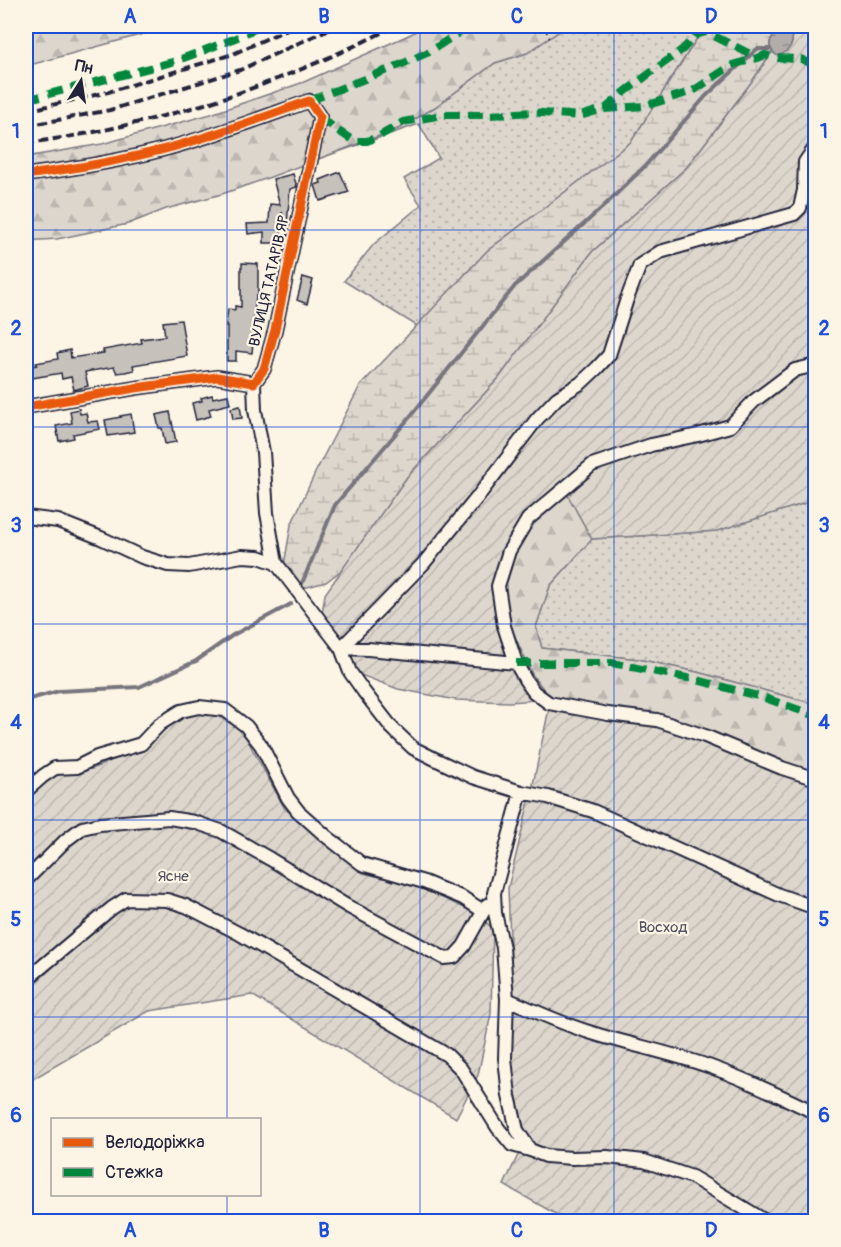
<svg xmlns="http://www.w3.org/2000/svg" width="841" height="1247" font-family="Pangolin,sans-serif">
<defs>
<pattern id="grass-dots" width="8" height="8" patternUnits="userSpaceOnUse" patternTransform="scale(1.5)"><rect width="8" height="8" fill="#dcd6cc"/><path d="M2 2h.1M6 6h.1" fill="none" stroke="#bcb7b0" stroke-width="1.8" stroke-linecap="round"/></pattern>
<pattern id="forest-firs" width="22" height="20" patternUnits="userSpaceOnUse" patternTransform="scale(1.5)"><rect width="22" height="20" fill="#dcd6cc"/><path d="M5 1l3.5 6h-7zM16 11l3.5 6h-7z" fill="#bcb7b0"/></pattern>
<pattern id="wetland-marsh" width="20" height="14" patternUnits="userSpaceOnUse" patternTransform="scale(1.5)"><rect width="20" height="14" fill="#dcd6cc"/><path d="M1 5h8M5 5V1M11 12h8M15 12V8" fill="none" stroke="#bcb7b0"/></pattern>
<pattern id="garden-furrows" width="10" height="10" patternUnits="userSpaceOnUse" patternTransform="scale(1.5)"><rect width="10" height="10" fill="#dcd6cc"/><path d="M-1 1l2-2M0 10L10 0M9 11l2-2" fill="none" stroke="#bcb7b0"/></pattern>
<pattern id="water-ripples" width="26" height="14" patternUnits="userSpaceOnUse" patternTransform="scale(1.5)"><rect width="26" height="14" fill="#b2adab"/><path d="M2 4q2-2 4 0t4 0M15 11q2-2 4 0t4 0" fill="none" stroke="#908c8c"/></pattern>
</defs>
<rect width="100%" height="100%" fill="#fcf5e5"/>
<filter id="ink" filterUnits="userSpaceOnUse"><feTurbulence type="fractalNoise" baseFrequency=".0167" numOctaves="2"/><feDisplacementMap in="SourceGraphic" scale="12" xChannelSelector="R" yChannelSelector="G"/><feConvolveMatrix kernelMatrix="1 2 1 2 8 2 1 2 1" color-interpolation-filters="sRGB"/></filter>
<g filter="url(#ink)">
<path fill="url(#grass-dots)" stroke="#7f7c84" stroke-width="1.5" d="M567,26H705L631,142L487,251L417,326L344,281L374,244L421,205L404,179L439,158L419,124L315,160L400,128L435,107L495,63L527,53Z
M815,500V704L697,672L638,659L542,648L536,627L550,586L592,539L717,531Z"/>
<path fill="url(#forest-firs)" stroke="#7f7c84" stroke-width="1.5" d="M26,26H173L26,66Z
M424,26H567L527,53L495,63L435,107L400,128L268,178L222,194L166,209L128,224L57,239L26,241V157L102,144L211,114L304,82L411,34Z
M567,493L592,539L550,586L536,627L542,648L638,659L697,672L815,704V775L596,707L551,699L533,676L511,628L502,586L514,552L530,527Z"/>
<path fill="url(#wetland-marsh)" stroke="#7f7c84" stroke-width="1.5" d="M705,26H789L786,31C774,28 766,43 772,52L753,80L687,167L592,252L499,378L407,477L343,569L326,582L300,589L284,565L291,525L316,471L360,386L487,251L631,142Z"/>
<path fill="url(#garden-furrows)" stroke="#7f7c84" stroke-width="1.5" d="M789,26H815V500L717,531L592,539L567,494L530,527L514,552L502,586L511,629L531,673L551,699L596,707L648,713L702,731L815,775V1221H568L504,1185L526,1138L511,1073V966L508,888L532,789L551,699L509,702L456,700L398,689L358,674L321,620L325,594L407,477L499,378L592,252L687,167L753,80L772,52L778,56C788,50 800,41 786,31Z
M207,710L242,730L285,809L309,827L363,873L409,883L476,913L493,929L491,1014L478,1075L456,1118L252,995L149,1011L26,1083V797L51,773L92,769L144,746L182,715Z"/>
<path fill="url(#water-ripples)" stroke="#78757e" stroke-width="1.5" d="M781,30C800,35 792,51 778,56C765,48 769,36 781,30Z"/>
<g fill="none" stroke-linecap="round" stroke-linejoin="round">
<path stroke="#78757e" stroke-width="4" d="M786,31L789,26
M300,588L335,505L409,418L515,286L604,206L645,166L706,96L757,49H770
M26,700L59,691L139,687L196,661L233,635L291,604"/>
</g>
<path fill="#c6c1bb" stroke="#22223b" stroke-width="1.5" d="M340,172L349,192L320,201L315,185L321,183L320,180Z
M293,174L297,187L290,189L287,225L286,226L282,212L281,243H264V232L248,234L247,224L269,223L270,204L280,205L273,179Z
M242,263L258,264V296H256L252,333H254L252,353L236,351V361H227V326H226L228,309L235,310V306L241,307V267H242Z
M303,277L313,280L307,304L297,300Z
M181,320L187,356L133,365L134,370L125,372L117,373L114,367L85,372L88,386L74,390L71,377L62,379L61,373L26,379V370L29,369L28,367L37,365L36,363L58,359L57,353L70,350L71,358L104,353L103,350L142,343L141,339L165,336L163,322Z
M212,395L213,398L228,395L230,404L209,409L211,416L196,420L192,403L202,401L201,398Z
M240,406L242,418L233,419L231,408Z
M79,409L80,414L86,413L88,422L98,421L100,429L73,434L74,438L59,441L56,426L72,423L70,411Z
M170,412L176,442L165,444L162,428H159L156,415Z
M131,414L134,432L108,436L105,420L121,417L120,416Z"/>
<g fill="none" stroke-linecap="round" stroke-linejoin="round">
<g stroke="#22223b" stroke-width="16">
<path id="minor" d="M26,175C72,169 120,161 165,149C214,136 261,118 309,101L320,117L275,330L264,369L254,383L217,377L135,388L26,407
M816,365L795,370L754,401L730,426L698,435L651,445L592,465L528,519L509,551L498,586L504,626L516,663L526,681L534,692L549,703L608,714L657,720L705,736L782,768L816,779
M254,383L255,410L263,452L267,513L276,563
M26,517L58,521L101,538L142,557L168,565L189,566L242,556L259,557L276,563L341,648L350,672L364,692L392,728L413,748L435,759L473,777L521,792L548,797L593,811L779,895L816,908
M341,648L424,563L476,499L537,419L557,398L581,383L597,368L609,355L627,299L640,265L660,252L794,214L800,208L804,190L805,162L816,146
M341,648L368,649L516,663
M26,791L43,776L55,768L77,767L97,757L141,744L160,724L181,711L199,707L225,710L246,726L261,745L288,798L298,811L326,836L362,864L424,882L463,898L483,911
M521,792L494,893L495,913L503,948L507,999L505,1058L509,1096L517,1130L530,1150L546,1156L572,1158L607,1157L644,1161L692,1177L767,1222
M26,880L66,840L82,828L100,824L169,818L194,822L221,831L270,859L347,906L444,958L454,957L464,946L487,905
M26,980L112,908L126,899L167,900L186,906L240,934L447,1055L461,1069L498,1128L512,1145L530,1150
M507,999C535,1011 562,1024 592,1033C631,1045 672,1053 711,1067C747,1080 781,1096 816,1113"/>
</g>
<path stroke="#22223b" stroke-width="2" stroke-dasharray="1.5 4.5" stroke-linecap="butt" d="M544,26L550,39"/>
<use href="#minor" stroke="#fcf5e5" stroke-width="12"/>
<path stroke="#22223b" stroke-width="4" stroke-dasharray="9 4.5" stroke-linecap="butt" d="M26,111L108,92L233,54L294,26
M26,126L110,110L240,70L336,26
M26,143C154,127 280,85 395,26"/>
<path stroke="#00873e" stroke-width="8" stroke-dasharray="15 8" stroke-linecap="butt" d="M26,100L176,61L231,40L261,26
M309,101L402,64L429,52L469,26
M604,109L645,106L693,91L732,65L758,58
M320,117L337,130L354,141H367L378,137L403,122L443,115H491L531,112L580,116L606,108L626,91L683,49L696,35L706,32L758,58L765,55L778,58L801,59L816,66
M516,663H612L697,680L765,698L816,716"/>
<g stroke="#fcf5e5" stroke-width="13">
<path id="cycleway" d="M26,175C72,169 120,161 165,149C214,136 261,118 309,101L320,117L275,330L264,369L254,383L217,377L135,388L26,407"/>
</g>
<use href="#cycleway" stroke="#e8590c" stroke-width="9"/>
</g>
</g>
<path fill="none" stroke="#1d4ed8" stroke-width="1.5" stroke-opacity="0.55" d="M227,26V1120M420,26V1222M614,26V1222M26,230H816M26,427H816M26,624H816M26,820H816M26,1017H816M227,1194V1222"/>
<g text-anchor="middle" stroke-width="4.5" stroke-linejoin="round" paint-order="stroke">
<g font-size="15" fill="#22223b" stroke="#fcf5e5">
<text transform="translate(269 281) rotate(-77)" y="5">ВУЛИЦЯ ТАТАРІВ ЯР</text>
</g>
<g font-size="15" fill="#504f5f" stroke="#fcf5e5">
<text x="173" y="881">Ясне</text>
<text x="663" y="932">Восход</text>
</g>
</g>
<rect width="841" height="1247" fill="none" stroke="#fcf5e5" stroke-width="66"/>
<rect x="51" y="1118" width="210" height="78" fill="#fcf5e5" stroke="#a5a1a1" stroke-width="1.5"/>
<rect x="63" y="1138" width="30" height="9" fill="#e8590c" stroke="#a5a1a1" stroke-width="1.5"/>
<text x="105" y="1148" font-size="18" fill="#22223b">Велодоріжка</text>
<rect x="63" y="1168" width="30" height="9" fill="#00873e" stroke="#a5a1a1" stroke-width="1.5"/>
<text x="105" y="1178" font-size="18" fill="#22223b">Стежка</text>
<g transform="translate(81 81) rotate(12)" stroke="#fcf5e5" stroke-width="4.5" paint-order="stroke">
<path d="M0-4.5L10 22L0 15L-10 22Z" fill="#22223b"/>
<text y="-9" font-size="16" font-weight="bold" text-anchor="middle" fill="#22223b">Пн</text>
</g>
<rect x="33" y="33" width="775" height="1181" fill="none" stroke="#1d4ed8" stroke-width="2"/>
<g font-size="20" text-anchor="middle" font-weight="bold" fill="#1d4ed8">
<text x="130" y="23">A</text>
<text x="324" y="23">B</text>
<text x="517" y="23">C</text>
<text x="711" y="23">D</text>
<text x="16" y="138">1</text>
<text x="824" y="138">1</text>
<text x="16" y="335">2</text>
<text x="824" y="335">2</text>
<text x="16" y="532">3</text>
<text x="824" y="532">3</text>
<text x="16" y="729">4</text>
<text x="824" y="729">4</text>
<text x="16" y="926">5</text>
<text x="824" y="926">5</text>
<text x="16" y="1122">6</text>
<text x="824" y="1122">6</text>
<text x="130" y="1237">A</text>
<text x="324" y="1237">B</text>
<text x="517" y="1237">C</text>
<text x="711" y="1237">D</text>
</g>
</svg>
